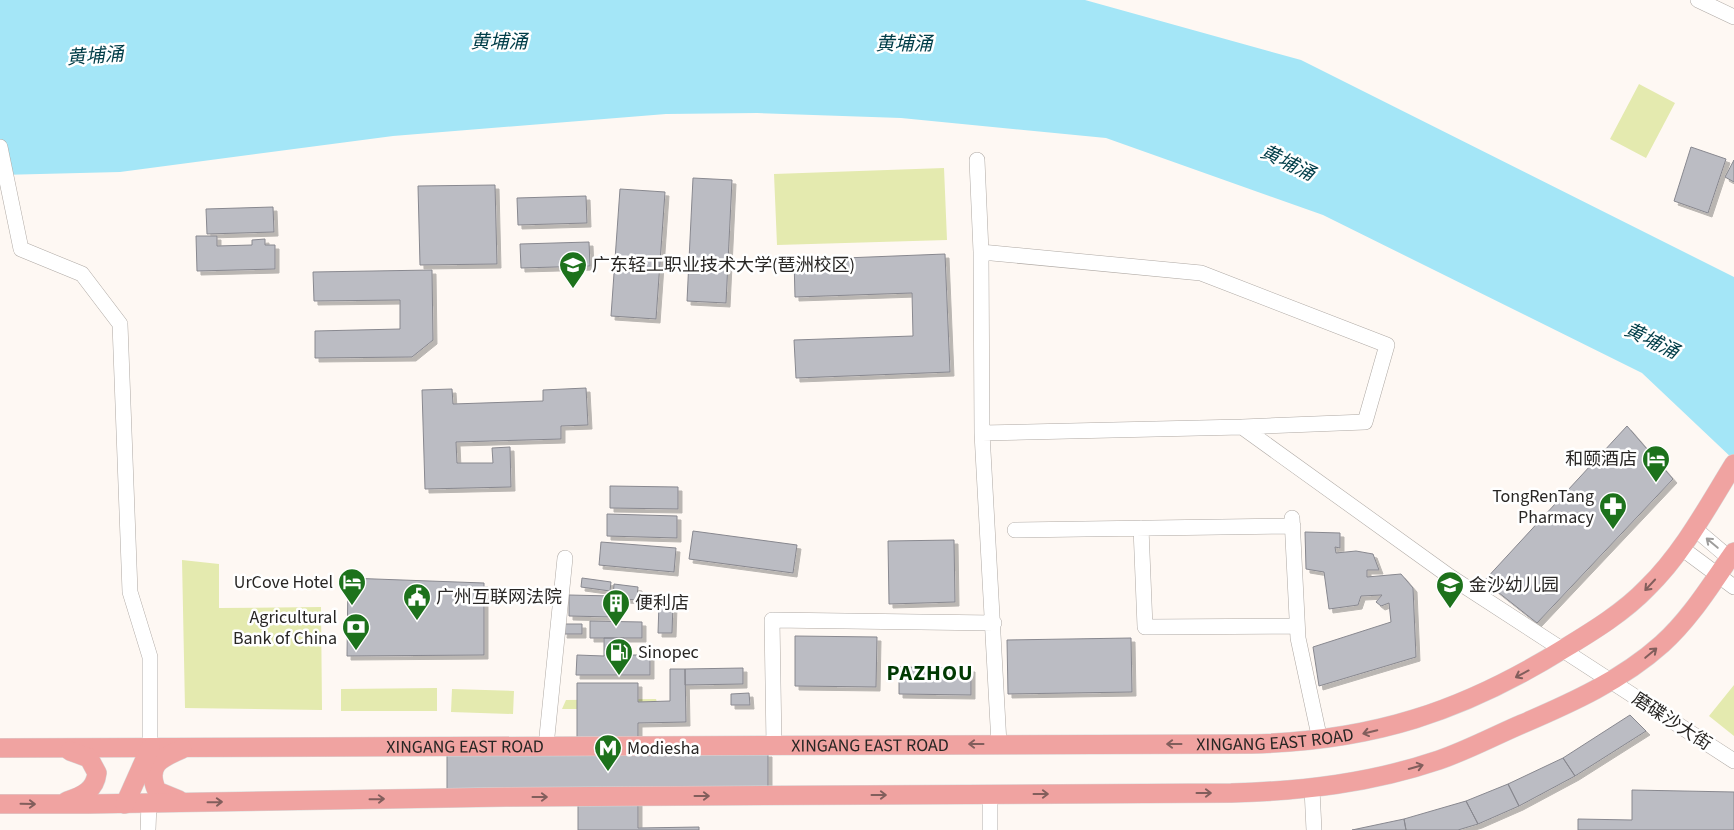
<svg xmlns="http://www.w3.org/2000/svg" width="1734" height="830" font-family="'Source Sans 3','Noto Sans SC',sans-serif">
<defs>
<filter id="shadow"><feDropShadow dx="4" dy="4" stdDeviation="0" flood-color="#0004"/></filter>
</defs>
<rect width="100%" height="100%" fill="#fef8f3"/>
<path fill="#e4eaaf" d="M1639,84L1675,103L1646,158L1610,139Z
M944,168L947,240L777,245L774,174Z
M182,560L219,564V608L321,607L322,710L185,708Z
M1734,685V736L1709,716Z
M437,688V711H341V689Z
M452,689L514,691L513,714L451,712Z
M656,699L659,709H562L566,700Z"/>
<path fill="#a4e6f7" d="M0,0H1085L1301,60L1734,277V460L1642,373L1323,215L1106,138L901,118L757,113L666,114L393,136L120,172L0,175Z"/>
<path fill="#bbbcc3" stroke="#88888f" filter="url(#shadow)" d="M1691,147L1726,159L1708,213L1674,201Z
M1734,160V182L1725,177Z
M693,178L732,180L726,303L687,301Z
M495,185L497,264L420,265L418,186Z
M620,189L665,192L656,319L611,316Z
M586,196L587,223L518,225L517,198Z
M273,207L274,232L207,234L206,209Z
M196,236H217V246L252,245V240L265,239V245H275V269L197,271Z
M589,242L590,266L521,268L520,244Z
M945,254L950,372L796,378L794,340L913,336L912,293L795,297L794,260Z
M432,270L433,340L412,357L315,358V331L400,329V300L314,301L313,272Z
M586,388L588,425L561,426V439L456,442L457,463H493L492,448L510,447L511,487L425,489L422,390L452,389L453,404L543,401V390Z
M1627,426L1673,479L1537,623L1484,581Z
M610,486L678,487V509L610,508Z
M607,514L677,516V538L607,536Z
M693,531L797,545L793,573L689,559Z
M1305,532L1340,533V548L1335,547L1336,553L1356,551L1373,554L1379,570H1367V577L1401,574L1413,588L1416,657L1319,686L1313,647L1391,622L1389,603L1381,606L1376,602L1382,595L1361,596L1358,605L1329,609L1324,572L1306,569Z
M954,540L955,602L889,604L888,541Z
M601,542L676,548L674,572L599,565Z
M348,578L484,583V655L347,656Z
M582,578L611,582L610,591L581,587Z
M614,584L638,587L637,600L613,598Z
M569,595L612,596V617L569,616Z
M659,603L673,604L672,633H658Z
M590,621L642,622V638H590Z
M564,624H582V634H563Z
M795,636L877,637L876,687L795,686Z
M604,638H624V655H650V675H576L577,655L604,656Z
M1131,638L1132,692L1008,694L1007,640Z
M899,667L971,668V695L899,694Z
M743,668V684L685,685V669Z
M670,669H685L686,722L638,723V754L768,753V789H638V828L699,827V830H578V790H447V754H577V683H638V702L670,701Z
M749,693L750,705H731V694Z
M1630,715L1646,731L1575,776L1563,758Z
M1563,758L1575,776L1519,806L1508,784Z
M1508,784L1519,806L1478,824L1466,801Z
M1632,790L1734,792V830H1578V819L1632,820Z
M1466,801L1478,824L1458,830H1406L1404,819Z
M1404,819L1406,830H1352Z"/>
<g fill="none" stroke-linecap="round" stroke-linejoin="round">
<g stroke="#afa9a4" stroke-width="16">
<path id="minor" d="M1698,0L1734,17
M0,147L21,249L82,274L120,324L130,592L150,657V748
M977,160L981,252L982,433L999,744
M981,252L1201,273L1387,345L1365,422L1242,427
M982,433L1242,427L1449,576L1734,761
M1292,518L1298,638L1320,740
M1141,528L1145,627L1297,626
M1694,528L1734,562
M1015,530L1293,526
M1680,547L1734,587
M774,745L772,620L994,623
M546,746L565,558
M1312,789L1314,830
M990,794V830
M148,830L149,803"/>
</g>
<g stroke="#d8d8d8" stroke-width="20">
<g id="major">
<path id="s1" d="M0,748L1251,744C1372,741 1462,712 1565,648C1593,631 1624,612 1647,588C1683,553 1708,506 1734,464"/>
<path d="M179,800L157,791C145,765 161,758 182,749"/>
<path d="M67,801C83,796 95,790 97,773L89,758L70,751"/>
<path d="M0,804H88L506,797L1231,793C1303,791 1371,783 1439,760C1468,750 1494,736 1522,724C1571,703 1622,680 1662,644C1691,618 1712,583 1734,552"/>
<path d="M125,804L150,748"/>
</g>
</g>
<use href="#minor" stroke="#fff" stroke-width="15"/>
<use href="#major" stroke="#f0a3a1" stroke-width="19"/>
</g>
<defs><path id="oneway-shaft" d="M-6 0H5M1.5-3L5.5 0L1.5 3" fill="none" stroke-width="1.6" stroke-linecap="round" stroke-linejoin="round" transform="scale(1.25)"/></defs>
<use stroke="#9e9d9c" href="#oneway-shaft" transform="translate(1712 543) rotate(-140)"/>
<g stroke="#825e5c">
<use href="#oneway-shaft" transform="translate(1650 585) rotate(133)"/>
<use href="#oneway-shaft" transform="translate(1651 653) rotate(-40)"/>
<use href="#oneway-shaft" transform="translate(1522 674) rotate(152)"/>
<use href="#oneway-shaft" transform="translate(1370 732) rotate(167)"/>
<use href="#oneway-shaft" transform="translate(976 744) rotate(180)"/>
<use href="#oneway-shaft" transform="translate(1174 744) rotate(180)"/>
<use href="#oneway-shaft" transform="translate(1416 767) rotate(-16)"/>
<use href="#oneway-shaft" transform="translate(1204 793)"/>
<use href="#oneway-shaft" transform="translate(1041 794)"/>
<use href="#oneway-shaft" transform="translate(879 795)"/>
<use href="#oneway-shaft" transform="translate(702 796)"/>
<use href="#oneway-shaft" transform="translate(540 797)"/>
<use href="#oneway-shaft" transform="translate(377 799) rotate(-1)"/>
<use href="#oneway-shaft" transform="translate(215 802) rotate(-1)"/>
<use href="#oneway-shaft" transform="translate(28 804) rotate(1)"/>
</g>
<defs>
<g id="university-pin" transform="scale(1.4375)"><path d="M0 17L-7.5 6A9.5 9.5 0 1 1 7.5 6Z" fill="#1d721c" stroke="#fff"/><path d="M0-5L7-2L0 1L-7-2ZM-4 1L0 2.5L4 1V4Q0 6-4 4Z" fill="#fff"/></g>
<g id="hotel-pin" transform="scale(1.4375)"><path d="M0 17L-7.5 6A9.5 9.5 0 1 1 7.5 6Z" fill="#1d721c" stroke="#fff"/><path d="M-6-4.5h1.5V1H6V5H4.5V3h-9V5H-6ZM-4 0a1.8 1.8 0 1 1 3.6 0ZM.5 0V-2.5h3Q6-2.5 6 0Z" fill="#fff"/></g>
<g id="pharmacy-pin" transform="scale(1.4375)"><path d="M0 17L-7.5 6A9.5 9.5 0 1 1 7.5 6Z" fill="#1d721c" stroke="#fff"/><path d="M-2-6h4v4h4v4h-4v4h-4v-4h-4v-4h4Z" fill="#fff"/></g>
<g id="school-pin" transform="scale(1.4375)"><path d="M0 17L-7.5 6A9.5 9.5 0 1 1 7.5 6Z" fill="#1d721c" stroke="#fff"/><path d="M0-5L7-2L0 1L-7-2ZM-4 1L0 2.5L4 1V4Q0 6-4 4Z" fill="#fff"/></g>
<g id="civic-pin" transform="scale(1.4375)"><path d="M0 17L-7.5 6A9.5 9.5 0 1 1 7.5 6Z" fill="#1d721c" stroke="#fff"/><path d="M-.6-6.5H3V-4.5H.6V-3L4-1V1h2V6H-6V1h2V-1L-.6-3ZM-1.2 2.5V6h2.4V2.5Z" fill="#fff"/></g>
<g id="building-pin" transform="scale(1.4375)"><path d="M0 17L-7.5 6A9.5 9.5 0 1 1 7.5 6Z" fill="#1d721c" stroke="#fff"/><path d="M-4-6H4V6H1V3H-1V6H-4ZM-2.5-4.3h1.7v1.8h-1.7ZM.8-4.3h1.7v1.8H.8ZM-2.5-1h1.7V.8h-1.7ZM.8-1h1.7V.8H.8Z" fill="#fff"/></g>
<g id="bank-pin" transform="scale(1.4375)"><path d="M0 17L-7.5 6A9.5 9.5 0 1 1 7.5 6Z" fill="#1d721c" stroke="#fff"/><path d="M-6-4H6V4H-6ZM0-2.3a2.3 2.3 0 1 0 0 4.6a2.3 2.3 0 1 0 0-4.6Z" fill="#fff"/></g>
<g id="fuel-pin" transform="scale(1.4375)"><path d="M0 17L-7.5 6A9.5 9.5 0 1 1 7.5 6Z" fill="#1d721c" stroke="#fff"/><path d="M-5.5-6h7V0h2V4h1.3V-2.5L3-4.5l.8-.8L6-3V5H2.5V1h-1V6h-7ZM-4.2-4.7v3.2H.2V-4.7Z" fill="#fff"/></g>
<g id="metro-pin" transform="scale(1.4375)"><path d="M0 17L-7.5 6A9.5 9.5 0 1 1 7.5 6Z" fill="#1d721c" stroke="#fff"/><path d="M-5.5 5V-5H-3L0 0L3-5H5.5V5H3V-.5L0 4L-3-.5V5Z" fill="#fff"/></g>
</defs>
<g fill-rule="evenodd">
<use href="#university-pin" x="573" y="265"/>
<use href="#hotel-pin" x="1656" y="459"/>
<use href="#pharmacy-pin" x="1613" y="506"/>
<use href="#hotel-pin" x="352" y="582"/>
<use href="#school-pin" x="1450" y="585"/>
<use href="#civic-pin" x="417" y="597"/>
<use href="#building-pin" x="616" y="603"/>
<use href="#bank-pin" x="356" y="627"/>
<use href="#fuel-pin" x="619" y="652"/>
<use href="#metro-pin" x="608" y="748"/>
</g>
<g text-anchor="middle" stroke-width="5" stroke-linejoin="round" paint-order="stroke">
<g font-size="18" fill="#282624" stroke="#fff" text-anchor="start">
<text x="592" y="271">广东轻工职业技术大学(琶洲校区)</text>
<text x="1637" y="465" text-anchor="end">和颐酒店</text>
<text x="1594" y="502" text-anchor="end">TongRenTang<tspan x="1594" dy="21">Pharmacy</tspan></text>
<text x="333" y="588" text-anchor="end">UrCove Hotel</text>
<text x="1469" y="591">金沙幼儿园</text>
<text x="436" y="603">广州互联网法院</text>
<text x="635" y="609">便利店</text>
<text x="337" y="623" text-anchor="end">Agricultural<tspan x="337" dy="21">Bank of China</tspan></text>
<text x="638" y="658">Sinopec</text>
<text x="627" y="754">Modiesha</text>
</g>
<g font-size="18" fill="#282624" stroke="#fff">
<text transform="translate(1672 721) rotate(33)" y="6">磨碟沙大街</text>
<text dy="6" stroke="none"><textPath href="#s1" startOffset="1275">XINGANG EAST ROAD</textPath></text>
<text dy="6" stroke="none"><textPath href="#s1" startOffset="870">XINGANG EAST ROAD</textPath></text>
<text dy="6" stroke="none"><textPath href="#s1" startOffset="465">XINGANG EAST ROAD</textPath></text>
</g>
<g font-size="19" font-style="italic" fill="#003d48" stroke="#fff">
<text x="499" y="48">黄埔涌</text>
<text x="904" y="50">黄埔涌</text>
<text transform="translate(95 55) rotate(-4)" y="7">黄埔涌</text>
<text transform="translate(1288 162) rotate(26)" y="7">黄埔涌</text>
<text transform="translate(1652 340) rotate(26)" y="7">黄埔涌</text>
</g>
<g font-size="22" font-weight="bold" letter-spacing="1" fill="#013902" stroke="#fff">
<text x="930" y="680">PAZHOU</text>
</g>
</g>
</svg>
